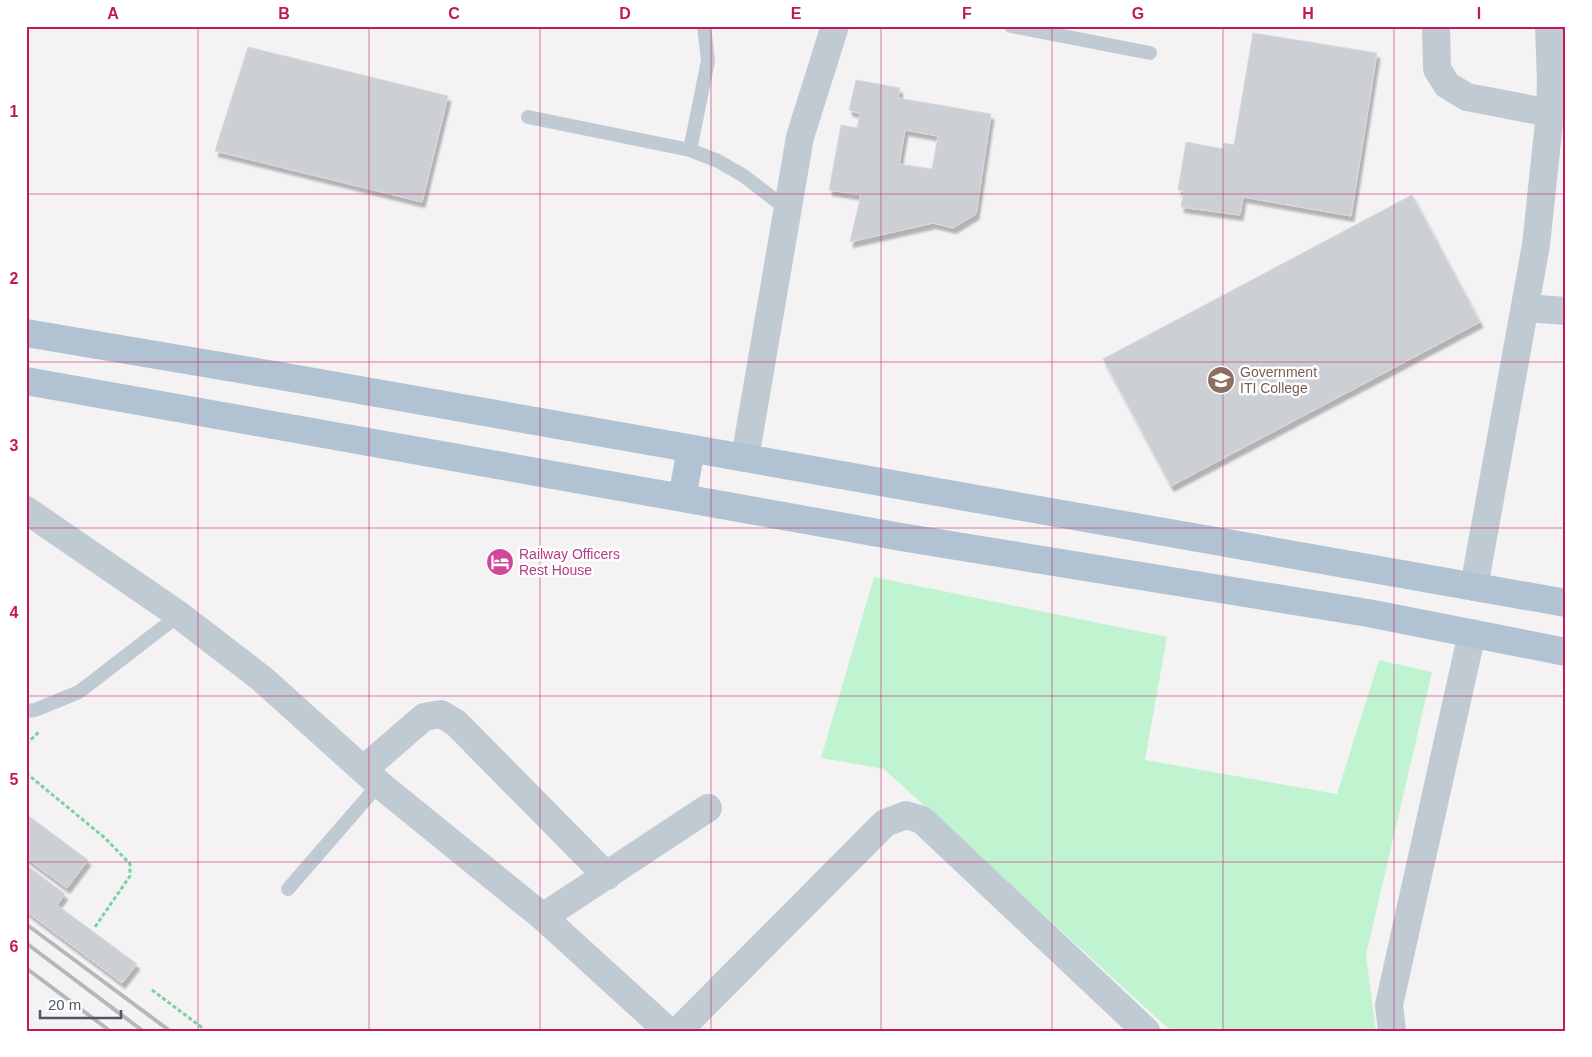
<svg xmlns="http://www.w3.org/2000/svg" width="1592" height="1057" font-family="Helvetica,sans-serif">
<defs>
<filter id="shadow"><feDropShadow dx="3" dy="5.5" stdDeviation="1" flood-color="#0004"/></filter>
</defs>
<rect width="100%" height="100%" fill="#f5f2f3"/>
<path fill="#c0f4d1" d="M874,577L1167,637L1145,760L1337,794L1379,660L1432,672L1366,955L1376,1031H1171L884,769L821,758Z"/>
<path fill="#ccd0d5" stroke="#d6d9de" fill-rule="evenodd" filter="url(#shadow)" d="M1253,33L1377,53L1351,216L1243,197L1240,215L1181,207L1184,191L1178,190L1186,142L1223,149L1224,143L1234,145Z
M248,47L448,96L422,202L215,151Z
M856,80L900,88L898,98L991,114L976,214L953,228L933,223L850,242L861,195L829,190L841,125L857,128L860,114L849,110ZM905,130L938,136L932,169L899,164Z
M1412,195L1480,322L1171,486L1103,359Z
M26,814L88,860L67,888L26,858Z
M26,865L65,894L57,905L137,964L122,983L26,911Z"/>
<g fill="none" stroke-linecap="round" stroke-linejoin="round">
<path stroke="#74d5a1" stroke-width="3" stroke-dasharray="4 2.5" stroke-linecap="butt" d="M26,744L40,731
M26,773L105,838L130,864V876L95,927
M152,990L204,1029L203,1031"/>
<path stroke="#c0cad3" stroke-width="14" d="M1011,26L1150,53
M528,117L690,150L718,161L744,176L788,210
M690,150L708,61L704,26
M26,711L35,710L79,692L179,615
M288,889L379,784"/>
<path stroke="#c0cad3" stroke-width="28" d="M1436,26L1437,69L1447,85L1467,97L1550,113
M1525,308L1566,311
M745,458L800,137L835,26
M26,510L179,615L261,678L379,784L543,917L668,1031
M1474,587L1536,245L1550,113L1551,81L1549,26
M364,769L424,717L441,714L456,723L607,876
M543,917L708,808
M678,1031L885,823L906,815L922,820L1146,1031
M1392,1031L1389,1005L1472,633"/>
<path stroke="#b1c3d2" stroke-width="28" d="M26,333L286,377L1566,603
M26,381L901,537L1368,613L1566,652
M682,498L691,449"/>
<path stroke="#b4b8bd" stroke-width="4" d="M26,924L170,1031
M26,943L143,1031
M26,968L110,1031"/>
</g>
<path fill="none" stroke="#c2185b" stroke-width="1" stroke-opacity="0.55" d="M198,26V1031M369,26V1031M540,26V1031M711,26V1031M881,26V1031M1052,26V1031M1223,26V1031M1394,26V1031M26,194H1566M26,362H1566M26,528H1566M26,696H1566M26,862H1566"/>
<defs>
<g id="university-disc" transform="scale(1.4375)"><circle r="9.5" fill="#8d6e63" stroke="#fff"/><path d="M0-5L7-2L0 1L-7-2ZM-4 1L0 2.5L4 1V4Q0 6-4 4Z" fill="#fff"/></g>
<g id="hotel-disc" transform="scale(1.4375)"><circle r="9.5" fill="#d1479c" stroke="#fff"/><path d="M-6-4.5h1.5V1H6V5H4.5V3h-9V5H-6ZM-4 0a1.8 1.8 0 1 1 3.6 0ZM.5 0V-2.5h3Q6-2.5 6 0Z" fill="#fff"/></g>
</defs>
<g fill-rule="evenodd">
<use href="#university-disc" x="1221" y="380"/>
<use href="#hotel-disc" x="500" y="562"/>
</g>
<g text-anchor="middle" stroke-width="5" stroke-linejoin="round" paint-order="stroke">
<g font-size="14" fill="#785e54" stroke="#fff" text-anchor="start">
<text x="1240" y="377">Government<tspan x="1240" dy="16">ITI College</tspan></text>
</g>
<g font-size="14" fill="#b23c85" stroke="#fff" text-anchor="start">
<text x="519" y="559">Railway Officers<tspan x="519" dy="16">Rest House</tspan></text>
</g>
</g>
<rect width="1592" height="1057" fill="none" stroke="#ffffff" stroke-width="55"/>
<path d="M40 1010v8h81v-8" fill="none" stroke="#485762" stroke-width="2.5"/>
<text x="48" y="1010" font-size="15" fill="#485762" stroke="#ffffff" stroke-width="4" paint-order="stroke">20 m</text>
<rect x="28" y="28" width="1536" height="1002" fill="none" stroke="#c2185b" stroke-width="2"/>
<g font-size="16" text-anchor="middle" font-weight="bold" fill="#c2185b">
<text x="113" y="19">A</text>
<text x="284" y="19">B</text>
<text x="454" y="19">C</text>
<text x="625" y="19">D</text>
<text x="796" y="19">E</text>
<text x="967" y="19">F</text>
<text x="1138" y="19">G</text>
<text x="1308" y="19">H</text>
<text x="1479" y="19">I</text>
<text x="14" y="117">1</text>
<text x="14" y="284">2</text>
<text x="14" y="451">3</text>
<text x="14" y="618">4</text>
<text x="14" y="785">5</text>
<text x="14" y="952">6</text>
</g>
</svg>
